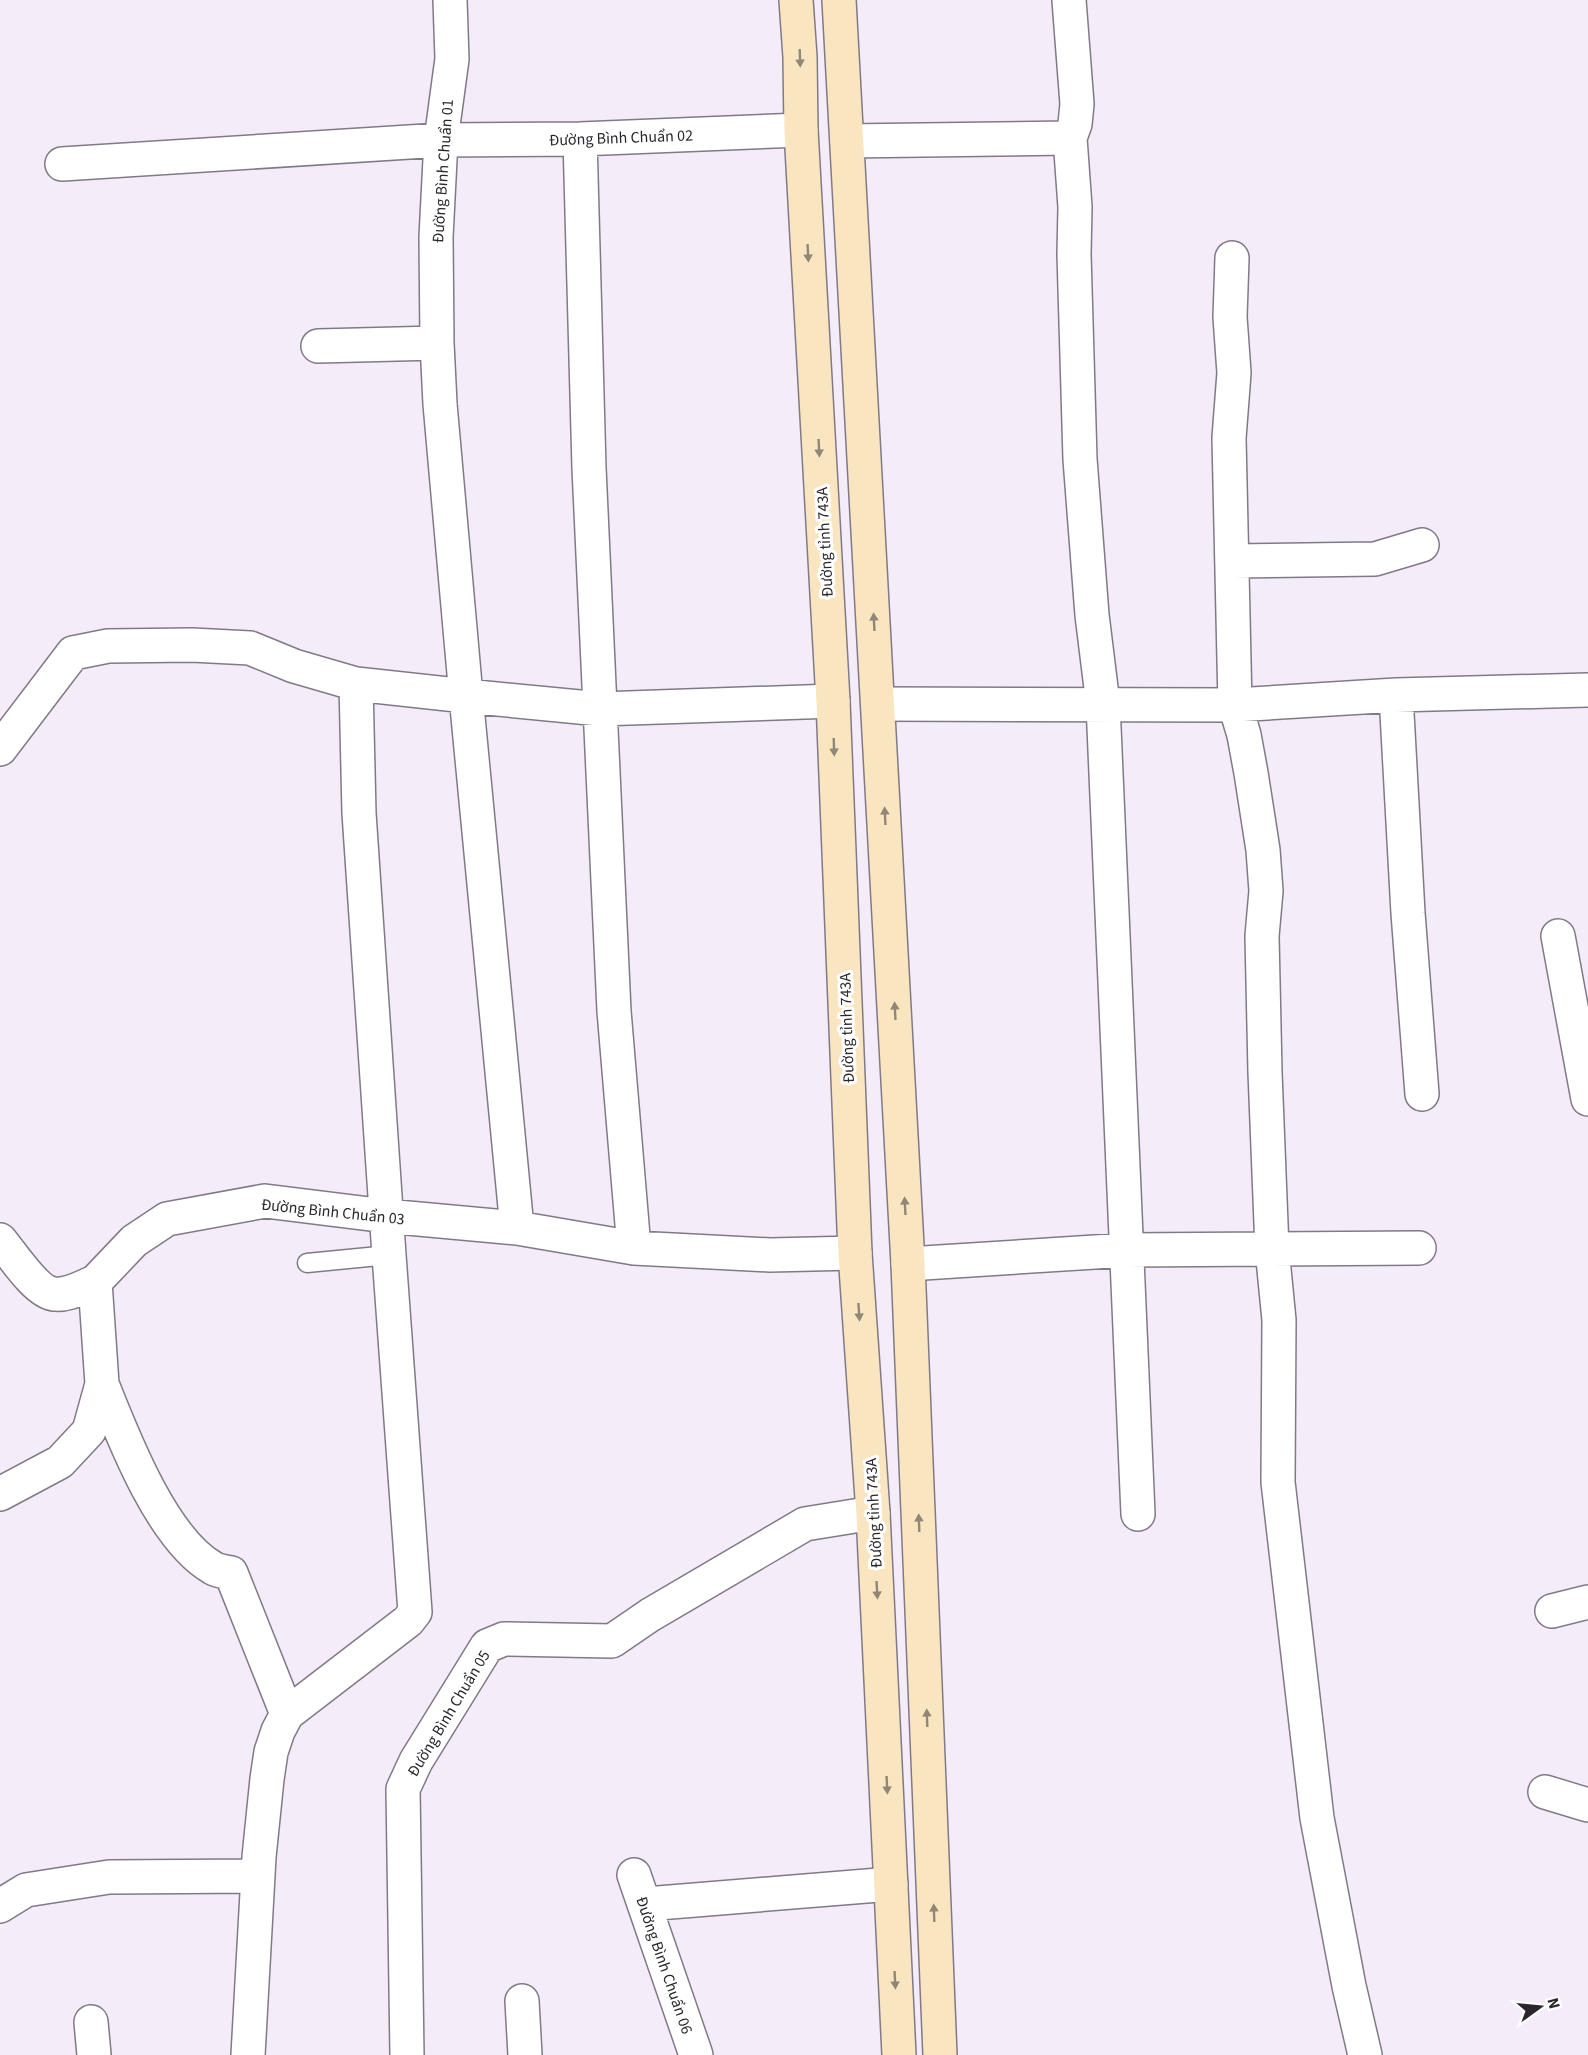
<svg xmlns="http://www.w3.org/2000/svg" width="1588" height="2055" font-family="'Source Sans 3',sans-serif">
<rect width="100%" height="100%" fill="#f5ecfa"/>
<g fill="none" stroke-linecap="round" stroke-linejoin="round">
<g stroke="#827986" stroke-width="21">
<path id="service" d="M307,1263L389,1255"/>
</g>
<g stroke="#827986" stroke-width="36">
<path id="minor" d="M1069,0L1077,104L1075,124L1070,138L1075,207L1074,254L1080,459L1092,615L1103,704L1138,1514
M580,139L589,468L614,1011L634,1248
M847,141L1070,138
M62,164L441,140L580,139L801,130
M1232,258L1230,317L1234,373L1229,438L1235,705L1244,735L1251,773L1263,850L1266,891L1262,936L1265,1072L1272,1249L1279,1320L1278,1482L1317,1818L1349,1986L1365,2055
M318,346L437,343
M1233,561L1375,559L1422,545
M1396,695L1408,913L1422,1094
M879,704L1235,705L1396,695L1588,690
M0,749L73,653L108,646L192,645L250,648L294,666L356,684L466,696L440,404L437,343L436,237L441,140L452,59L450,0
M1558,936L1588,1099
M517,1228L466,696L600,709L833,701
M0,1240C12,1254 36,1292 54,1294C68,1296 82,1287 95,1282
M908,1264L1126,1250L1419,1248
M102,1384C123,1437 162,1539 213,1568C218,1571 226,1572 231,1573L287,1714
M0,1494L60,1462L89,1431L102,1384L95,1282L134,1241L167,1219L265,1201L386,1216L517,1228L634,1248L770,1255L855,1253
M1552,1611L1588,1602
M1545,1792L1588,1805
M634,1875L696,2055
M646,1904L891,1884
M0,1906L26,1890L109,1877L258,1876
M522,2001L525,2055
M91,2022L94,2055
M248,2055L259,1857L267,1779L271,1752L278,1731L287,1714L408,1621L415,1612L389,1255L359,813L356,684
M407,2055L403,1789L416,1761L487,1646L504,1639L612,1641L650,1615L805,1524L873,1513"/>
</g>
<g stroke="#827986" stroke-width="36">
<path id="secondary" d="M796,0L800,57L801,130L833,701L855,1253L873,1513L899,2055
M839,0L908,1264L940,2055"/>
</g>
<use href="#service" stroke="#fff" stroke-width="18"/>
<use href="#minor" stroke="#fff" stroke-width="33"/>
<use href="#secondary" stroke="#f9e6c0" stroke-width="33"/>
</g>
<defs><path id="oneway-solid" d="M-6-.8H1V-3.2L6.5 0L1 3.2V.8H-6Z" transform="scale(1.5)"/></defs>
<g fill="#928676">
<use href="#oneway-solid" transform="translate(800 58) rotate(88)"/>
<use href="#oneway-solid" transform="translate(808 253) rotate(87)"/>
<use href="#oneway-solid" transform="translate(819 448) rotate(87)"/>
<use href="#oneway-solid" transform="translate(874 622) rotate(-93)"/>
<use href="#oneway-solid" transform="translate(834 747) rotate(88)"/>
<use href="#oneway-solid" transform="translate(885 816) rotate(-93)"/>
<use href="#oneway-solid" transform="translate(895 1011) rotate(-93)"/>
<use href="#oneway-solid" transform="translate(905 1206) rotate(-93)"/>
<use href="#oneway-solid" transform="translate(859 1312) rotate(86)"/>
<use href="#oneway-solid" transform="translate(919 1523) rotate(-92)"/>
<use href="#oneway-solid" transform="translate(877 1590) rotate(87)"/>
<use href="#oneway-solid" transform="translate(927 1718) rotate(-92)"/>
<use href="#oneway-solid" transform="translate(887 1785) rotate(87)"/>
<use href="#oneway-solid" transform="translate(934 1913) rotate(-92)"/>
<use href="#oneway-solid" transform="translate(895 1980) rotate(87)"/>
</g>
<g text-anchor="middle" stroke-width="6" stroke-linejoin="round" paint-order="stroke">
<g font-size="16" fill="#2a262c" stroke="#fff">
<text transform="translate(621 137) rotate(-2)" y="6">Đường Bình Chuẩn 02</text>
<text transform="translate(442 171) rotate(-86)" y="6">Đường Bình Chuẩn 01</text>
<text transform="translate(824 542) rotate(-93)" y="6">Đường tỉnh 743A</text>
<text transform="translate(846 1028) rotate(-92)" y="6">Đường tỉnh 743A</text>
<text transform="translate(333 1211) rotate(6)" y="6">Đường Bình Chuẩn 03</text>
<text transform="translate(873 1513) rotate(-93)" y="6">Đường tỉnh 743A</text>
<text transform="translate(448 1713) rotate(-59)" y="6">Đường Bình Chuẩn 05</text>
<text transform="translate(665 1965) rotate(71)" y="6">Đường Bình Chuẩn 06</text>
</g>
</g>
<g transform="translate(1540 2007) rotate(75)" stroke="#ffffff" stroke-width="4.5" paint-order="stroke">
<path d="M0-4.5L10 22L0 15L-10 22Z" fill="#2a262c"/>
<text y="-9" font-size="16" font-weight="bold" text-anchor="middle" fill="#2a262c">N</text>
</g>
</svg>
